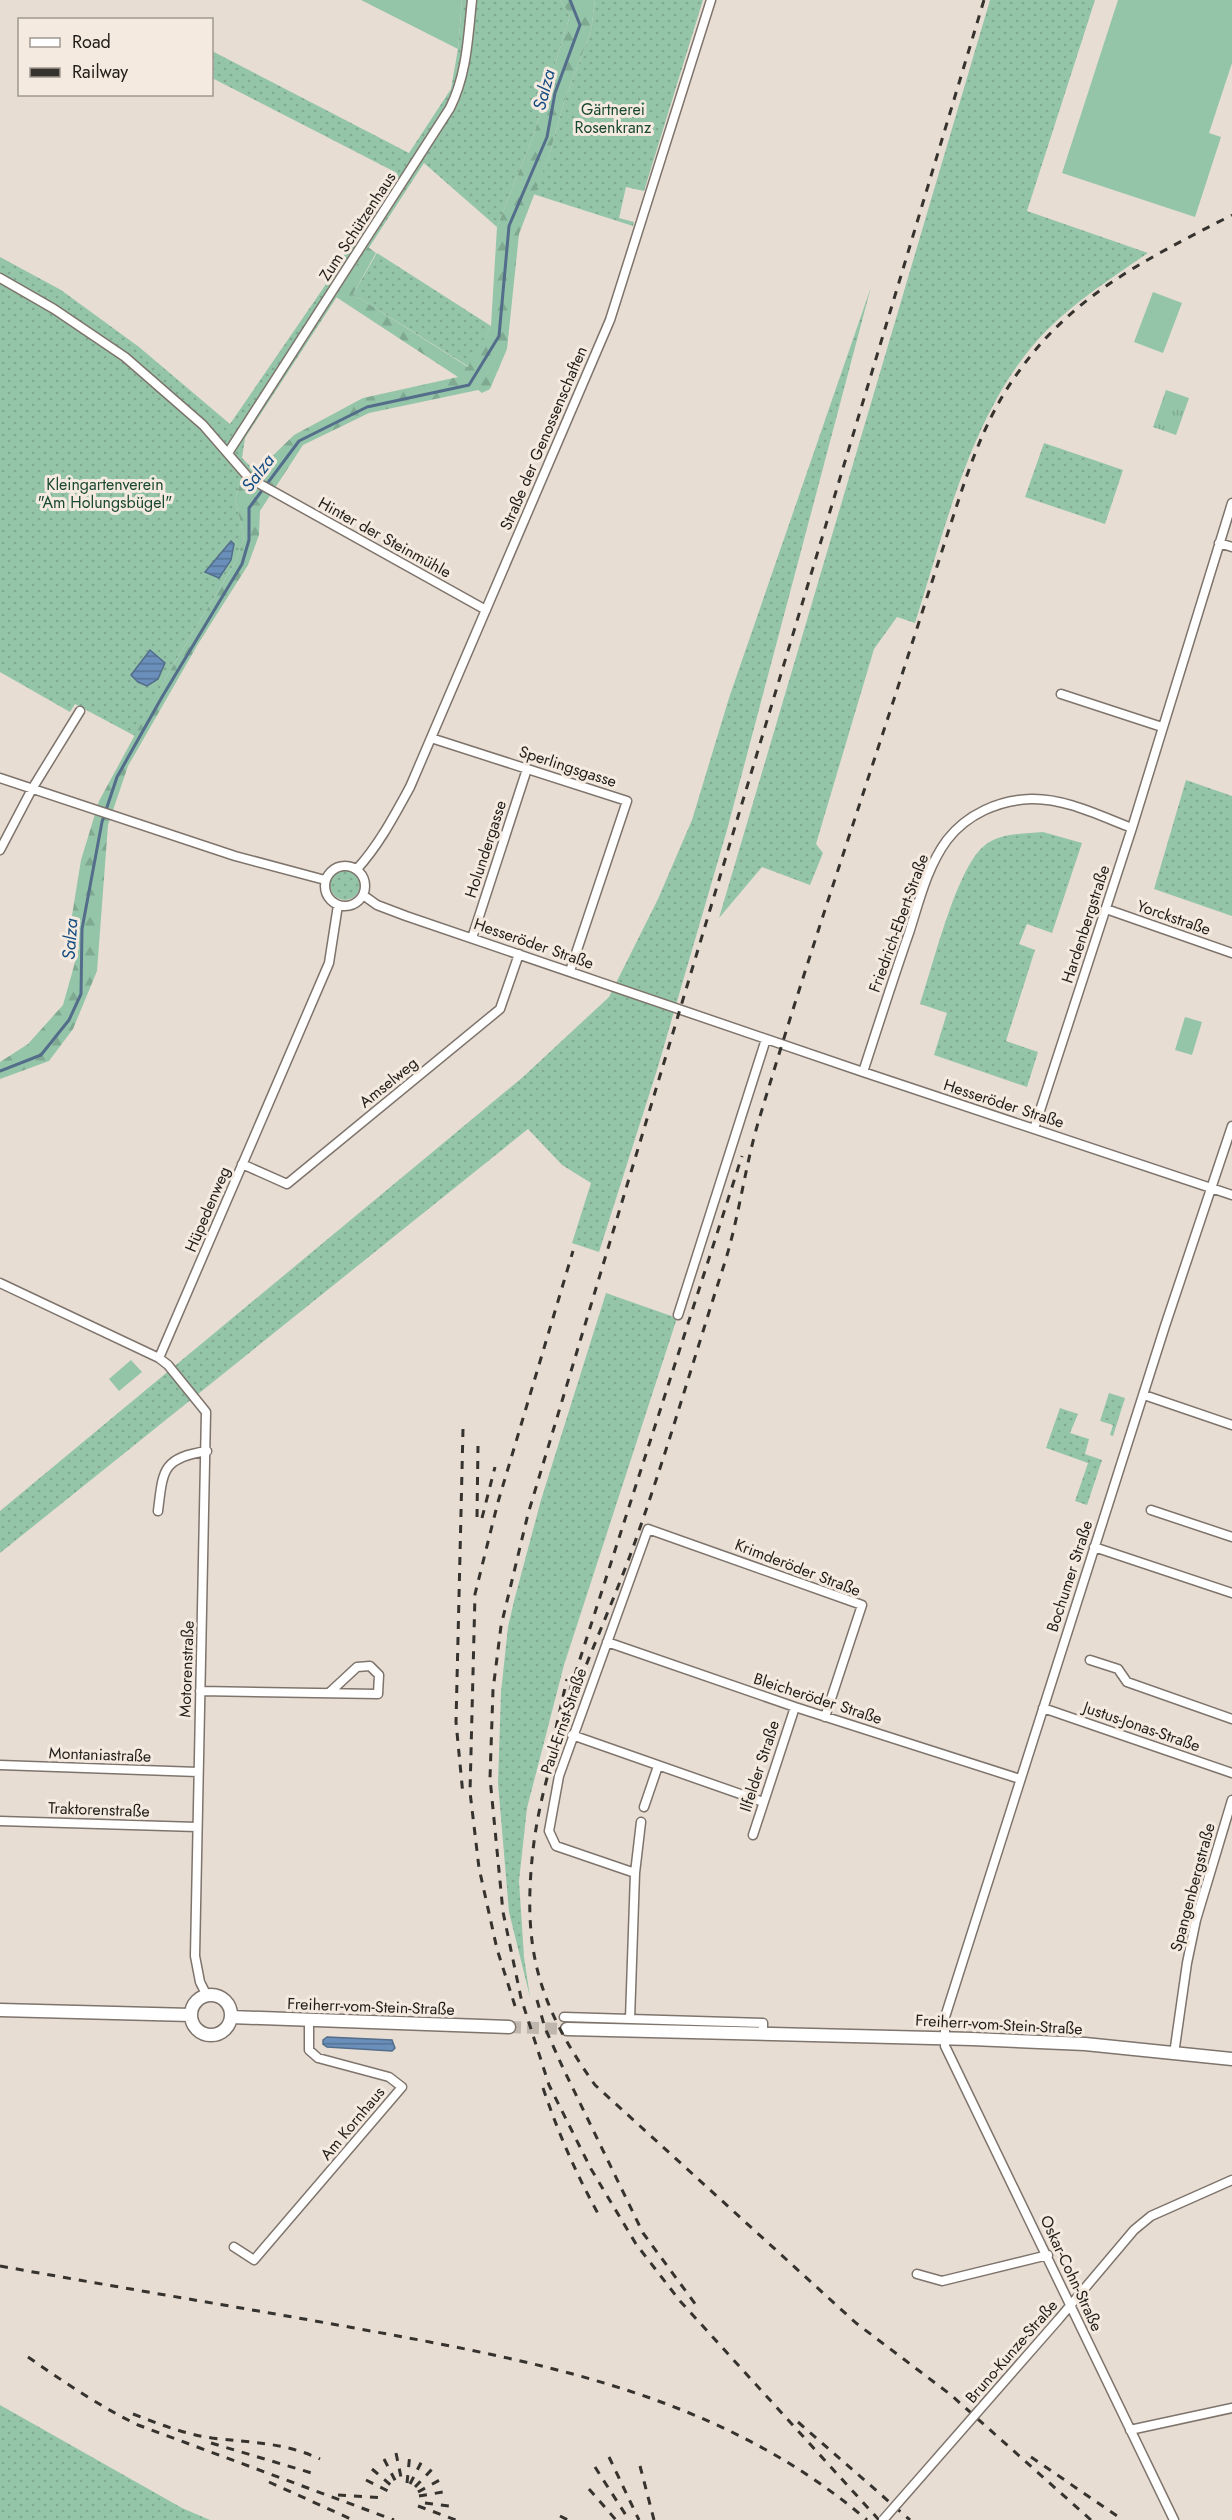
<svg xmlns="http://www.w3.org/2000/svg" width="1232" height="2520" font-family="Jost,sans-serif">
<defs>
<pattern id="grass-dots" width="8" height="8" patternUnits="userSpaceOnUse" patternTransform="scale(1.5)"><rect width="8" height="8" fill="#94c5a9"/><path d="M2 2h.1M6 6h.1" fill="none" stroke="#7fa991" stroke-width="1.8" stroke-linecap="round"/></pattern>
<pattern id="forest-firs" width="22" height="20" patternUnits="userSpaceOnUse" patternTransform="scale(1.5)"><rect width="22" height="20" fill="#94c5a9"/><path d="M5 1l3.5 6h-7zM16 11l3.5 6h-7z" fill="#7fa991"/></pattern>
<pattern id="park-tufts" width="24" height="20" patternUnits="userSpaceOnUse" patternTransform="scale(1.5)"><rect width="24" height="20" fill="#94c5a9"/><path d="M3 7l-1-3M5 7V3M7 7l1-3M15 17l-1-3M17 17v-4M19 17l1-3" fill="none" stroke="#7fa991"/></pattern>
<pattern id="water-rules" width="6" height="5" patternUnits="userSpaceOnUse" patternTransform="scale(1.5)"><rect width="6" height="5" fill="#698fba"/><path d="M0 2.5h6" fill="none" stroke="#567496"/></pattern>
</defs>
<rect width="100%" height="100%" fill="#e7ddd3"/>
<path fill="url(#grass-dots)" d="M462,0H560L570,15L534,134L497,227L424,163L245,438L242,458L252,468L242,479L235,498L244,538L236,561L168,674L135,736L75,704L70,712L0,672V257L61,290L139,347L230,424L322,290L397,173L212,78V51L409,153L451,89L458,49Z
M595,0H703L644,191L626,187L619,218L634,222L633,226L533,194L549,156L564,102L591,31Z
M990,0H1095L1027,211L1148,253C1113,277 1077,300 1047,330C973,405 946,526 915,623L897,617L874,649L816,844L823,853L810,885L762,867L719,918Z
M377,253L491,326L469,367L353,294Z
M871,287L727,830L657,1070L599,1252L572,1243L591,1183L562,1165L528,1129L0,1553V1511L523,1077L609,997L658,899L692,820L729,698Z
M1044,443L1123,470L1105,524L1025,497Z
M1186,780L1232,796V916L1154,889Z
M1043,832L1082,843L1052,933L1027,924L1019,944L1035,950L1006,1041L1038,1052L1027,1087L934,1055L947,1013L920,1004C933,966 956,869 984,846C999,833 1024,834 1043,832Z
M330 885a15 15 0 1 1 30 0a15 15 0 1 1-30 0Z
M606,1293L677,1318L564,1665L527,1808L519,1881L524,1957L530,1997L509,1912L498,1783L501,1692L508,1627L514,1601L541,1500Z
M1109,1393L1125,1398L1113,1436L1110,1435L1113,1425L1100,1421Z
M1060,1408L1078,1414L1070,1433L1089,1439L1085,1454L1102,1460L1087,1505L1075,1501L1088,1463L1046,1448Z
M0,2405L182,2508L210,2520H0Z"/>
<path fill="url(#forest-firs)" d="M560,0H595L591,31L564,102L549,156L519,234L507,349L490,389L482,393L478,390L369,413L303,445L260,511L259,535L248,565L198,644L128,766L108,825L97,971L73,1029L49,1061L0,1079V1062L28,1044L63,1005L79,948L70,928L81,860L99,801L168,674L236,561L244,538L235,498L242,479L252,468L257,471L294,435L363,398L458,377L336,297L368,247L376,253L353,294L468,367L491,326L497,227L534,134L570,15Z"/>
<path fill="url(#park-tufts)" d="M1166,390L1189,398L1176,435L1153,427Z"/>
<path fill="#94c5a9" d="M361,0H462L458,49Z
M1118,0H1232V63L1209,133L1221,137L1195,217L1062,173Z
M1153,292L1182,303L1163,353L1134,342Z
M1185,1017L1202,1022L1192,1055L1175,1050Z
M131,1360L142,1372L119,1391L109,1379Z"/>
<path fill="url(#water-rules)" stroke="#536d8a" stroke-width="1.5" d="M231,541L234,544L231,560L219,578L205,572Z
M150,650L165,663L158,679L147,686L138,682L131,675Z
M327,2037L392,2040L395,2048L392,2051L327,2047L323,2044V2040Z"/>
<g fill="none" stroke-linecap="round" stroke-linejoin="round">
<path stroke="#536d8a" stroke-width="3" d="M0,1071L41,1055L69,1020L81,994L82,929L102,822L117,777L162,697L242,564L249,540V508L299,441L367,407L469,385L499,336L509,226L547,137L555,93L580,25L570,0"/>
<path stroke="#bfb7ae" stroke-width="12" stroke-dasharray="12 6" stroke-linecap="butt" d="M509,2027L567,2029"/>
<g stroke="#7e746c" stroke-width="11">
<path id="street" d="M0,278L54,309L125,357L203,425L249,478L486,610
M228,453L450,108C467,74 468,37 472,0
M1219,543L1232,547
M1061,694L1162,727
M431,738L627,801L570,971
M0,778L235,856L325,880
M0,850L32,789L80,711
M325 886a20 20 0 1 1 40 0a20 20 0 1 1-40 0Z
M357,869C379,845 394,816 410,787L610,320L711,0
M363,895L377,905L406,916L863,1072L1232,1195
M1106,909L1232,953
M472,938L527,769
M863,1072C878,1026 893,979 909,933C919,902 927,867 947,840C967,814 999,800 1031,799C1065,798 1100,816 1132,828
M1034,1129L1132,828L1232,503
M242,1164L287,1184L500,1009L519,954
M0,1283L159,1358L168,1365L206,1412L195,1956L200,1982L207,1996
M678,1315L766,1039
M159,1358L329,963L338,905
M1144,1395L1232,1425
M1151,1510L1232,1537
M158,1511C163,1470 162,1458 207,1451
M1094,1547L1232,1593
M607,1642L795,1707L1020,1779
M1090,1660L1118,1669L1127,1682L1232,1719
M200,1691L378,1694L379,1675L370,1666L357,1667L329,1693
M1043,1708L1232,1773
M572,1735L763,1802
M0,1765L198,1772
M644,1807L658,1766
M0,1821L197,1827
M753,1835L795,1707
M635,1873L556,1846L549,1831L559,1776L648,1529L862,1605L825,1717
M564,2017L763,2023V2034
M630,2019L635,1873L641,1822
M1174,2054L1187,1963L1196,1920L1232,1800
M234,2247L254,2260L402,2087L389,2077L318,2058L309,2050V2020
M917,2274L942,2281L1048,2255
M1058,2320L1134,2230L1151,2216L1232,2180
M1130,2430L1232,2408
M1174,2520L945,2046V2017L1165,1326L1232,1126"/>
</g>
<g stroke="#7e746c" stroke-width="15">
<path id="secondary" d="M191 2015a20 20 0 1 1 40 0a20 20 0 1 1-40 0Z
M0,2010L191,2015
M231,2017L509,2027
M567,2029L972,2039L1085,2044L1232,2059"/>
</g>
<use href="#street" stroke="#fff" stroke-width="8"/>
<use href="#secondary" stroke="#fff" stroke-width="12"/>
<path stroke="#36322e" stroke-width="3" stroke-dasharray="8 8" stroke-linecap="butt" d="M463,1429L456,1722L463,1795
M477,1517L478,1446
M482,1518L495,1467
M570,1690L742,1156
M556,1728L567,1679
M537,2000L545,2028L563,2068L643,2233L696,2305
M515,2006L497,1949L479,1868L470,1792L475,1594L498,1502L573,1251
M543,2088C559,2135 577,2176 601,2219
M0,2266C116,2287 232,2306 349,2327C535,2361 719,2393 867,2520
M28,2357C64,2382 99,2406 138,2425L394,2520
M133,2414C159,2424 184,2434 212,2438C252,2443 283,2442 320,2459
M798,2422L910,2520
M211,2443L315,2474
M396,2453L402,2482
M609,2457L639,2520
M1031,2457L1123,2520
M384,2459L397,2484
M640,2466L654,2520
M595,2467L629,2520
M372,2469L393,2487
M366,2480L388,2491
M269,2482L353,2520
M407,2483L410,2453
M410,2484L424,2457
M415,2487L436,2465
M589,2489L616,2520
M418,2492L445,2477
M338,2495L386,2498
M419,2496L449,2491
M425,2503L449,2506
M418,2506L456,2520
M560,2516L568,2520
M879,2520L680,2301L636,2244L591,2169L549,2085L521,1998L503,1912L490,1778L493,1690L501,1626L528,1514L984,0
M1091,2520L951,2395L856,2323L595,2085C538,2005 522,1948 533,1850C545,1746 595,1650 631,1553C665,1459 693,1361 724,1265C740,1215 745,1163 761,1113C807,960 859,808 908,656C923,610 938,563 953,517C967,474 981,431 1005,392C1063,299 1139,263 1232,215"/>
<g stroke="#7e746c" stroke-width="11" stroke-linecap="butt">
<path id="street-bridge" d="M883,2520L1058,2320"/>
</g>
<use href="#street-bridge" stroke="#fff" stroke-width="8"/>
</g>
<g text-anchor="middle" stroke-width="6" stroke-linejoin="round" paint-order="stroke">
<g font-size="16" fill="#194832" stroke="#f5eae0">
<text x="613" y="115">Gärtnerei<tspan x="613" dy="18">Rosenkranz</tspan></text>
<text x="105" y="490">Kleingartenverein<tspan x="105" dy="18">"Am Holungsbügel"</tspan></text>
</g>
<g font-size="16" fill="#201d19" stroke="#f5eae0">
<text transform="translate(357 226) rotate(-57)" y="6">Zum Schützenhaus</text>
<text transform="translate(543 438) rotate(-67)" y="6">Straße der Genossenschaften</text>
<text transform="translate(385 537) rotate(29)" y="6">Hinter der Steinmühle</text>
<text transform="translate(568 766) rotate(18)" y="6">Sperlingsgasse</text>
<text transform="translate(485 849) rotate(-72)" y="6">Holundergasse</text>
<text transform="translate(1174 917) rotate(19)" y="6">Yorckstraße</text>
<text transform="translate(898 923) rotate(-70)" y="6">Friedrich-Ebert-Straße</text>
<text transform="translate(1085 924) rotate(-72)" y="6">Hardenbergstraße</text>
<text transform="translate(534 943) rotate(19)" y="6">Hesseröder Straße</text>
<text transform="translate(388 1082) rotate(-39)" y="6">Amselweg</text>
<text transform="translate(1004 1103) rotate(18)" y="6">Hesseröder Straße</text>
<text transform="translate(207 1209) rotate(-67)" y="6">Hüpedenweg</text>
<text transform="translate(798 1567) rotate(21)" y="6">Krimderöder Straße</text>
<text transform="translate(1069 1576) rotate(-72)" y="6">Bochumer Straße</text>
<text transform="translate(186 1669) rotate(-88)" y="6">Motorenstraße</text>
<text transform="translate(818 1698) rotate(18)" y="6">Bleicheröder Straße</text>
<text transform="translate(563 1721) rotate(-71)" y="6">Paul-Ernst-Straße</text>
<text transform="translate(1142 1726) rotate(19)" y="6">Justus-Jonas-Straße</text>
<text transform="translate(100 1754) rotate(2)" y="6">Montaniastraße</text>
<text transform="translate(759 1766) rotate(-72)" y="6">Ilfelder Straße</text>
<text transform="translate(99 1809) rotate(2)" y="6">Traktorenstraße</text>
<text transform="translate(1192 1887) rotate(-75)" y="6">Spangenbergstraße</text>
<text transform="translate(371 2006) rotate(2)" y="6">Freiherr-vom-Stein-Straße</text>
<text transform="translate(999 2024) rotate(3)" y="6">Freiherr-vom-Stein-Straße</text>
<text transform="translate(352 2123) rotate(-50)" y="6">Am Kornhaus</text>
<text transform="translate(1072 2273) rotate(65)" y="6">Oskar-Cohn-Straße</text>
<text transform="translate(1011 2351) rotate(-49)" y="6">Bruno-Kunze-Straße</text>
</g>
<g font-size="18" font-style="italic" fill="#124b81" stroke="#f5eae0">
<text transform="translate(544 90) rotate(-75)" y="6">Salza</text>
<text transform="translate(258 473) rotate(-53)" y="6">Salza</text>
<text transform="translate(70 939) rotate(-86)" y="6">Salza</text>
</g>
</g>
<rect x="18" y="18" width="195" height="78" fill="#f5eae0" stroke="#a09890" stroke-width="1.5"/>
<rect x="30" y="38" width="30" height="9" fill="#ffffff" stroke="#a09890" stroke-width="1.5"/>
<text x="72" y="48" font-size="18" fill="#201d19">Road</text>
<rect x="30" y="68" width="30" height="9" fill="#36322e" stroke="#a09890" stroke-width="1.5"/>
<text x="72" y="78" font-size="18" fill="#201d19">Railway</text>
</svg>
